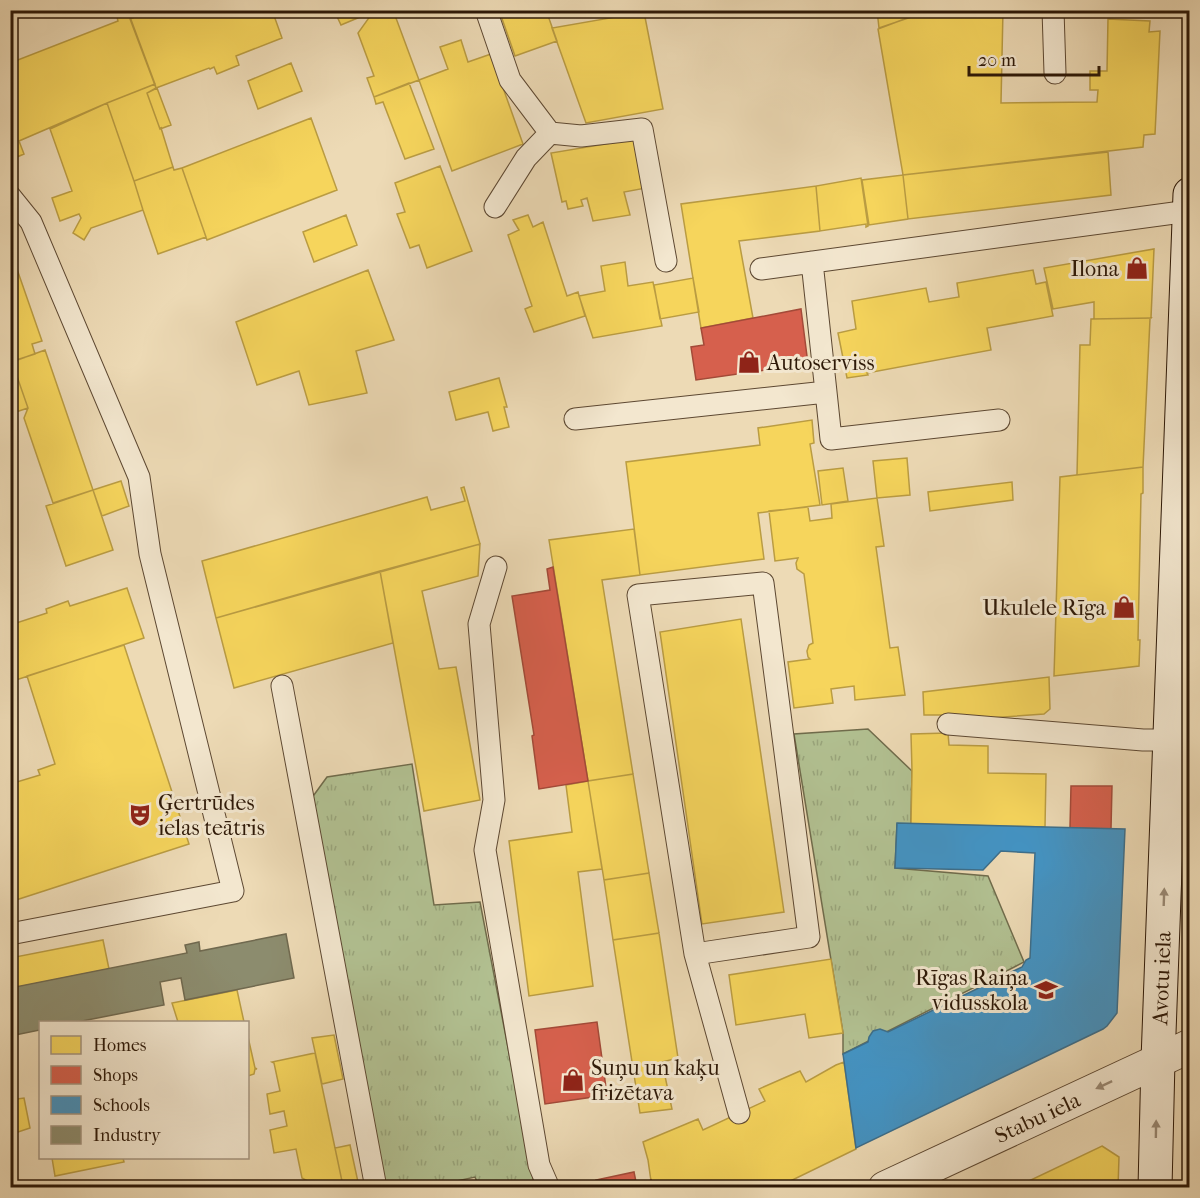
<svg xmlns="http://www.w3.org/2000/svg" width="1200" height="1198" font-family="'IM FELL French Canon',serif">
<defs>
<pattern id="grass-tufts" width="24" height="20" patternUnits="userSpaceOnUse" patternTransform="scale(1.5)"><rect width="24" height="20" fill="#b2c192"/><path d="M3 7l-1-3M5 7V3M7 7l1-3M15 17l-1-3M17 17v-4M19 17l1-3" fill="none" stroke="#99a57c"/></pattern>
</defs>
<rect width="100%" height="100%" fill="#eddab5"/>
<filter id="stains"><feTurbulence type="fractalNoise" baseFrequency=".00333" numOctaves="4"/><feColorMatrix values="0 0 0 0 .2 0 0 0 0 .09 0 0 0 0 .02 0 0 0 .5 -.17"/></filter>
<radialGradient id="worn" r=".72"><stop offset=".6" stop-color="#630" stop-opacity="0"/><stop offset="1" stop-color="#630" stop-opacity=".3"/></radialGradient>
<path fill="url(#grass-tufts)" stroke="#706c4c" stroke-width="1.5" d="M868,729L912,771L911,824H897L895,868L988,876L1024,962L843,1054V1033L794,734Z
M412,764L434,905L480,902L534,1183L526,1187H479L475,1177L429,1187L385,1186L311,799L327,777Z"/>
<path fill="#f6d55c" stroke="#ba9c42" stroke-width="1.5" d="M272,10L282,38L236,56L239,65L217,74L214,67L210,69L209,68L156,88L130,19L151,10Z
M295,10H312L298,16Z
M334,10H357L360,17L341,25Z
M377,10H393L419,80L374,97L367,78L374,76L358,33L373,12Z
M499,10H546L557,41L515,56Z
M877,10H919L920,14L879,28Z
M928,10H1003L1001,103L1097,102L1098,90H1090V71H1107L1108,19L1150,21L1149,32L1160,31L1155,134L1144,135L1143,147L903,175L878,29Z
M644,12L663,109L586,123L552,28Z
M127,13L129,17H130L155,84L107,103L19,141L24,154L10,160V63L118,21L117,17Z
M461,40L468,62L491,54L523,144L452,171L419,80L448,69L440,47Z
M291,63L302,91L258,109L248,81Z
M409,83L434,149L405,159L383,102L376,104L374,97Z
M155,84L156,88L147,93L160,129L161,128L173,167L134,181L107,103Z
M157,88L171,125L160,129L147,93Z
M107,103L134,181L143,210L91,228L84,240L73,233L81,218L79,214L60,221L52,198L72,191L50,129Z
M311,118L337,190L207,240L182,168Z
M635,139L646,188L624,192L630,215L593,221L587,198L581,200L583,206L568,209L566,201L562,202L551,153Z
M1108,152L1111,195L908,219L903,175Z
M440,166L472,251L427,268L419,245L410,248L397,214L405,212L395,183Z
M173,167L174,170L182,168L206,237L158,254L143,210L134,181Z
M903,175L908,219L869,225L862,180Z
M861,178L868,226L866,227V224L820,231L816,186Z
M816,186L820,231L739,241L753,318L701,328L681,204Z
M346,215L357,245L314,262L303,232Z
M528,215L533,227L543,222L567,296L578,292L585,316L534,332L525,309L532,306L508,235L519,230L513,220Z
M10,249L42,341L32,344L35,354L10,362Z
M1154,249L1151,318L1094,319V302L1053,309L1044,268Z
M625,262L628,286L653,282L662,326L593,338L579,296L605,291L601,266Z
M368,270L394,340L356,351L367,393L309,405L299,371L257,385L236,322Z
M1033,270L1036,284L1046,282L1053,316L987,328L991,350L867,373L868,375L847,378L838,333L856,329L852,301L926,288L929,302L959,297L957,283Z
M693,278L699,312L660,319L654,285Z
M1151,318L1150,319L1143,467L1077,475L1080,345H1090L1091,319Z
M45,350L93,490L53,503L24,418L28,408L12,362Z
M10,362H12L28,408L10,414Z
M499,378L507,407H504L509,427L493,431L488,412L456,420L449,392Z
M812,420L814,443L810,444L820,505L758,513L764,559L640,575L626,462L760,445L758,428Z
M907,458L910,495L877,498L873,461Z
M1143,467V493L1141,494L1138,640H1140L1139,666L1054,676L1060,477Z
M843,468L848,501L822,505L818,471Z
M121,481L129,506L102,516L93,490Z
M1012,482L1013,500L930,511L928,492Z
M464,487L480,544L216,618L202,561L427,497L431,510L465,501L461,488Z
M93,490L113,550L66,566L46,506Z
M877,498L884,546L876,547L890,648L898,647L905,695L855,700L854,686L831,689L833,703L794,708L788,662L810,659L808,657L807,651L809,645L813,643L804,574L797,569L796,563L798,558L775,561L769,511L808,507L810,521L832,518L831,504Z
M634,529L640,575L602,580L633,774L588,781L549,540Z
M480,544L478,576L422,591L439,669L456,667L480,800L424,811L380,571Z
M380,571L393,643L234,688L216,618Z
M127,588L144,638L10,682V625L47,613L46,609L68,601L70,606Z
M741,619L784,912L702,924L660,632Z
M124,645L189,844L16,900L10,884V784L40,775L38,770L55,764L27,676Z
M1049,677L1050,709L1044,714L989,718L947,715H924L923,692Z
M948,733L949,745L988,746V773L1046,774L1045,827L911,824L912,771L911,734Z
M633,774L649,873L604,880L588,781Z
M588,781L602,869L578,872L593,986L529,996L509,841L572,832L566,785Z
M649,873L659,933L613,940L604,880Z
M659,933L678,1058L662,1062L672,1109L640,1113L613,940Z
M103,940L109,969L14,988L10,967V958Z
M831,959L843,1033L809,1038L805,1014L736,1025L729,975Z
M237,990L244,1022H178L172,1003Z
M334,1035L343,1079L322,1084L312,1038Z
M248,1037L255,1068L257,1069H255L254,1074L248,1076Z
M315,1053L343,1186L335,1188H320L302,1178L296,1149L274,1153L270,1130L287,1126L284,1111L270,1114L267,1094L280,1091L274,1063L272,1062Z
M844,1062L856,1149L776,1188H652L648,1160L643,1142L698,1119L703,1130L765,1101L759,1089L800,1071L806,1082L836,1065Z
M24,1098L30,1128L15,1133L10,1113V1100Z
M350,1145L358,1182L343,1186L335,1148Z
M1102,1146L1119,1157L1118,1188H1014Z
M52,1158H123L124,1162L55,1176Z"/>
<path fill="#d6604d" stroke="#a34a38" stroke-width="1.5" d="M801,309L808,364L696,380L691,347L704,345L701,328Z
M553,567L588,781L539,789L532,736L534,735L512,596L550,590L547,569Z
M1071,786H1112L1111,829L1070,828Z
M597,1022L607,1095L545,1104L535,1030Z
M634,1172L637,1187L651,1180L652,1188H599L596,1180Z"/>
<path fill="#4393c3" stroke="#3c6e8b" stroke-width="1.5" d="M897,823L1125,829L1117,1013L1107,1026L1103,1029L856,1148L843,1054L868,1042L869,1037L873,1031L880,1029L888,1032L1022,967L1026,960L1030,958L1035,853L1001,851L983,870L895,868Z"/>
<path fill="#8c8c6e" stroke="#70694f" stroke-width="1.5" d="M286,934L294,978L185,1000L181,978L160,982L164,1005L77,1022H40V1030L10,1036V988L187,953L185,945L199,942L200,951Z"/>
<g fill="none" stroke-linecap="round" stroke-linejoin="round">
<g stroke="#5d4832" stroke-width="23">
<path id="lane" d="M486,10L510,80L550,133L581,136L642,129L666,261
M1053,10L1055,73
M10,196L31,222L139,477L150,554L233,891L10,934
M495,207L526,158L550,133
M761,269L1189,211
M826,392L831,439L999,420
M575,419L826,392L812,262
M496,567L479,624L494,800L485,850L539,1165L549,1188
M282,686L376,1188
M948,724L1143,740H1170
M1169,772L1190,764
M695,954L809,937L763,583L638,595L695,954L739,1113"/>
</g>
<g stroke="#5d4832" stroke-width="35">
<g id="street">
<path id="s1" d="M885,1188L1190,1046"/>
</g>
</g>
<g stroke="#2d1807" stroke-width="35">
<g id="secondary">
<path id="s2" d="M1155,1188L1158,1060L1190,194"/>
</g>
</g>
<use href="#lane" stroke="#f3e7cf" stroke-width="21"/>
<use href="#street" stroke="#f3e7cf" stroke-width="33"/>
<use href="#secondary" stroke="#f3e7cf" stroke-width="33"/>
</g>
<defs><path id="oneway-solid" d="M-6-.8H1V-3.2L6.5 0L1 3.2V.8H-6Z" transform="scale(1.5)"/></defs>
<g fill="#9a8a75">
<use href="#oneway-solid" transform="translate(1164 897) rotate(-88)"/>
<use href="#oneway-solid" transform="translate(1104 1085) rotate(155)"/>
<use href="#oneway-solid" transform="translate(1156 1129) rotate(-89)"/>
</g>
<defs>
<g id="shop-bare" transform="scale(1.8)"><path d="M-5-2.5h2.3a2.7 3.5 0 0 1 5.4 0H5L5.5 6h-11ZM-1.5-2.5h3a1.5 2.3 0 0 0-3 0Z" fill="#8f2418" stroke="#f3e7cf" stroke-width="2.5" paint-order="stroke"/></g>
<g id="theatre-bare" transform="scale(1.8)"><path d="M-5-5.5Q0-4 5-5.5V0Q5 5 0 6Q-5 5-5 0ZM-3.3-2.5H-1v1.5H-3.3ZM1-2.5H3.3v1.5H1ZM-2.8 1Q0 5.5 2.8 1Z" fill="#8f2418" stroke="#f3e7cf" stroke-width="2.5" paint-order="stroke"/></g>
<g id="school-bare" transform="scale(1.8)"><path d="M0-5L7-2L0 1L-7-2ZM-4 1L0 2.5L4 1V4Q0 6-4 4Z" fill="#8f2418" stroke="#f3e7cf" stroke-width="2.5" paint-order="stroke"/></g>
</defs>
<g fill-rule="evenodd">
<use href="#shop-bare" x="1137" y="268"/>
<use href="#shop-bare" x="749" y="362"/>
<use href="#shop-bare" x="1124" y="607"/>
<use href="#theatre-bare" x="140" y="815"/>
<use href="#school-bare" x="1046" y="990"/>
<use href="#shop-bare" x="573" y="1080"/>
</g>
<g text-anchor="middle" stroke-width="6" stroke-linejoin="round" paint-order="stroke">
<g font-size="22" fill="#2d1807" stroke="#f3e7cf" text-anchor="end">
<text x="1119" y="276">Ilona</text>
<text x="767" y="370" text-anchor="start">Autoserviss</text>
<text x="1106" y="615">Ukulele Rīga</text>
<text x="158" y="810" text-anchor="start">Ģertrūdes<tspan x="158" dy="25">ielas teātris</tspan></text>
<text x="1028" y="985">Rīgas Raiņa<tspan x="1028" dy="25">vidusskola</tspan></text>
<text x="591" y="1075" text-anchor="start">Suņu un kaķu<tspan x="591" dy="25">frizētava</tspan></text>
</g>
<g font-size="22" fill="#2d1807" stroke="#f3e7cf">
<text dy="8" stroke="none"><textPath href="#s2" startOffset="210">Avotu iela</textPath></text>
<text dy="8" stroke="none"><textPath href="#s1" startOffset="168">Stabu iela</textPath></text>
</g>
</g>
<rect width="1200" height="1198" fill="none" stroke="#eddab5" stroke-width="36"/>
<rect x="12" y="12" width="1176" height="1174" fill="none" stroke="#2d1807" stroke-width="3"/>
<rect x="18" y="18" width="1164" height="1162" fill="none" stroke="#2d1807" stroke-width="1.5"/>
<rect x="39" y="1021" width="210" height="138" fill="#f3e7cf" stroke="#a4947f" stroke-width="1.5"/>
<rect x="51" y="1036" width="30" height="18" fill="#f6d55c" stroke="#a4947f" stroke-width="1.5"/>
<text x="93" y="1051" font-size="18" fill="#2d1807">Homes</text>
<rect x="51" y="1066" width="30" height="18" fill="#d6604d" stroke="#a4947f" stroke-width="1.5"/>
<text x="93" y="1081" font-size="18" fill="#2d1807">Shops</text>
<rect x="51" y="1096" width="30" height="18" fill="#4393c3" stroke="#a4947f" stroke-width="1.5"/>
<text x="93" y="1111" font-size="18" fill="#2d1807">Schools</text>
<rect x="51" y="1126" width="30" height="18" fill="#8c8c6e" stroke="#a4947f" stroke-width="1.5"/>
<text x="93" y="1141" font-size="18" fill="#2d1807">Industry</text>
<path d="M969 66v9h130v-9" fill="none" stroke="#2d1807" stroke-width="3"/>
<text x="978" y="66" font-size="18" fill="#2d1807" stroke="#f3e7cf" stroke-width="4.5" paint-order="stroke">20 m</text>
<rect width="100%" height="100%" filter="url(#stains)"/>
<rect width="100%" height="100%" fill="url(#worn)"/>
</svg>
